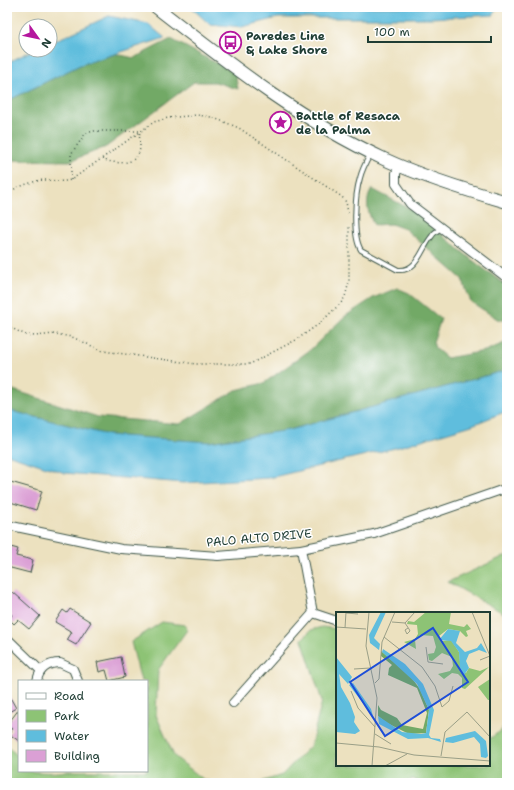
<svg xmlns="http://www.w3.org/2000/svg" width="514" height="790" viewBox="0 0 514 790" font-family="'Shantell Sans',sans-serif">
	<rect width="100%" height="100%" fill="#fff"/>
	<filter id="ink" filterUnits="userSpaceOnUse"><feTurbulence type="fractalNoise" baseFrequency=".025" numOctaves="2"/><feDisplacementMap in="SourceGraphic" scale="8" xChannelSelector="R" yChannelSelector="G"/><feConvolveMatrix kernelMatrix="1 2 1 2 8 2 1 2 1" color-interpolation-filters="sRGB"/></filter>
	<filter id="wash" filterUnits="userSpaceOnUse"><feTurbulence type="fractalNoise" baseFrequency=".012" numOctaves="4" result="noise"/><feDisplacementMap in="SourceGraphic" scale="16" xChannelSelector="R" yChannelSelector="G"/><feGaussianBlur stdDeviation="0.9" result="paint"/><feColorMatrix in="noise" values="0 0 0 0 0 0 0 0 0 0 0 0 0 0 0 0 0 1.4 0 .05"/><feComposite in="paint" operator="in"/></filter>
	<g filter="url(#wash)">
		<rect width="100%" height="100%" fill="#ece1bf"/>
		<g fill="#8dc375" stroke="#568054">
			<polygon points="507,555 507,615 448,582"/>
			<path d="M162,622L185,625L187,630L158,670L156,715L174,756L204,780L215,783H7V746L19,757V771C31,771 55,774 65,771H147V681H141L131,642Z"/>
			<polygon points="322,627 337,629 337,765 489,765 489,739 502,730 507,717 507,783 420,783 413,779 405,783 258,783 282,775 311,745 322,701 302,639 311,630"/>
		</g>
		<g fill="#72a966" stroke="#48734d">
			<polygon points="171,39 235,73 238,89 215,82 194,82 106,147 70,161 7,160 7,101 80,65 116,54 134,58"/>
			<path d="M372,189L414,211L471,259L507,286V320H499L471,302L462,279L405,229L391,224L374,225C368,213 364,202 372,189Z"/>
			<polygon points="397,288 409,293 441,319 433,342 435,348 447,358 485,351 507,342 507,370 289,430 209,442 108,435 7,410 7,388 98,417 180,424 236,390 264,383 310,350 344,317 373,298"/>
		</g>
		<g fill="#5fbddd" stroke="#3f7d88">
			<polygon points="191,7 496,7 494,15 430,18 278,18 242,27 209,24"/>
			<polygon points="109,16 148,24 165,38 80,65 7,101 7,63 33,50 50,50 50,43"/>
			<polygon points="507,370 507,411 472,425 395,448 269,478 183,483 65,473 7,454 7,410 108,435 209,442 289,430"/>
		</g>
		<g id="blocks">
			<g fill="#dba0d5">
				<polygon points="7,481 42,491 36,510 7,501"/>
				<polygon points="7,546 18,549 16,556 33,560 30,573 7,567"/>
				<polygon points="13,592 40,616 29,629 18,620 14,624 9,619 12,615 7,610 7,598"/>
				<polygon points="70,609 91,622 76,645 67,640 72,632 55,622 63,610 67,613"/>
				<polygon points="121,657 125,677 109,681 106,670 99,672 97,662"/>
				<polygon points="7,692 16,708 7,713"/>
				<polygon points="19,709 19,741 9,734 12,729 7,725"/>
			</g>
		</g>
	</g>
	<g filter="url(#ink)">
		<use href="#blocks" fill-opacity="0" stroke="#3e5649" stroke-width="1"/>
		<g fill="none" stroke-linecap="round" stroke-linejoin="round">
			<defs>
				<path id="service" d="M370,155C366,162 362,170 360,178C355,194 352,236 361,250L398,270C418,272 422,247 432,236C434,232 438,230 442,228"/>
				<g id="minor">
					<polyline points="400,166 396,173 396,184 410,204 507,278"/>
					<polyline points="7,525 121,549 218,556 301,549 374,534 507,488"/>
					<polyline points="301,549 313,613"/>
					<polyline points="313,613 337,621"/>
					<polyline points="7,638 41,671"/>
					<path d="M37,681C39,669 48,663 60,663L73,669L78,681"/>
					<polyline points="233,703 313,613"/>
				</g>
				<path id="primary" d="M156,7C228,63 300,120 384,159C423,177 465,190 507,202"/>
			</defs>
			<use href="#service" stroke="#3e5649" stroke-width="6"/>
			<use href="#minor" stroke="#3e5649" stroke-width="10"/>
			<use href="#primary" stroke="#3e5649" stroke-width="14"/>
			<g stroke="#3e5649" stroke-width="1.5" stroke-dasharray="1 3" stroke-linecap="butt">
				<path d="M71,180V154L86,133L94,131H140C139,137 140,142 140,147C139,167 114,164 102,159"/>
				<path d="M7,192C20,187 35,179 49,180C57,181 63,182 71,180L154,122L168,118L197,115L211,117L227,123L239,128L342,197L346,202L348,213"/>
				<polyline points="7,326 26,335 35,336 55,334 72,337 103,351 196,364 250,364 296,340 319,324 341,303 345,297 349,282 349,225"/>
			</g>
			<use href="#service" stroke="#fff" stroke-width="4"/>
			<use href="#minor" stroke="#fff" stroke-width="8"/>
			<use href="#primary" stroke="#fff" stroke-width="12"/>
		</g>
	</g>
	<defs>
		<symbol id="bus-ring" viewBox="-11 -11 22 22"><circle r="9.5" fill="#fff" stroke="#b5179e" stroke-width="1.5"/><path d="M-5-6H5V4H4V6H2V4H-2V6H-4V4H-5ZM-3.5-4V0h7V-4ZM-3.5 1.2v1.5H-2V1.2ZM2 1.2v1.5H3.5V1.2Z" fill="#b5179e"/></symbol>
		<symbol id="sight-ring" viewBox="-11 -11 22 22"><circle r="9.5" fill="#fff" stroke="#b5179e" stroke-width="1.5"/><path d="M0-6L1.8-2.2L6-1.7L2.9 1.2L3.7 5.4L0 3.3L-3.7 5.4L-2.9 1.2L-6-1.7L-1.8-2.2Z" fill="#b5179e"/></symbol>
	</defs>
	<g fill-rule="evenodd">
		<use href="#bus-ring" x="218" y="30" width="25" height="25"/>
		<use href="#sight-ring" x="268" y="110" width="25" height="25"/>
	</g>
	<g text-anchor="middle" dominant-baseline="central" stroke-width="3" stroke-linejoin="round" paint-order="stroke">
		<g font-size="12" font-weight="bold" fill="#1f3d34" stroke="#fff" text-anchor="start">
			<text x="246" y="36">Paredes Line<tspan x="246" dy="14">&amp; Lake Shore</tspan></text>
			<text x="296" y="116">Battle of Resaca<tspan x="296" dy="14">de la Palma</tspan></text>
		</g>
		<g font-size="12" fill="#1f3d34" stroke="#fff">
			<text transform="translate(259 538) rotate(-5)">PALO ALTO DRIVE</text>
		</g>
	</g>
	<g transform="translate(336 612)">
		<rect width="154" height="154" fill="#ece1bf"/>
		<path d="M90,0H115L113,12L128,15L131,12L135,17L130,19L132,24L130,25L124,19L112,17L103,24L106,29L115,28L123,40L125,60L130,61L133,56L144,59L153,55L129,77L126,76V66L122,62L116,61L108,67L102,62L114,59L117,54L116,45L106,41L96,49L93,48L92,42L98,41L100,35L97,24L84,23L79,28L80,37L68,30L79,27L82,22L81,13L71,12L72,9L78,10ZM154,67V88H152L142,75Z" fill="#8dc375"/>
		<path d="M45,39L75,65L84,77L93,98L90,121L73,122L51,111L42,104V93L45,98L61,106L66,113L87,117L91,101L81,76L52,63L53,56L56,53L45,44Z" fill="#72a966"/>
		<path d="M45,0H50L38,26L44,32L43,38L34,31L33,23ZM112,17L124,19L120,31L129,40L141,36L145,31L151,41L143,38L133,42L130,49L133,56L128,63L124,57L123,40L115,29L103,28ZM47,37L69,52L87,72L98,98L93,123L95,126L104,127L105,130L92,126L72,127L43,112L42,104L66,120L85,122L90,121L93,98L81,72L46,40ZM0,45L16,65L12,72L3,62L5,75L14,91L19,105L18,110L24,119L19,122L0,120ZM17,71L35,97L37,104L13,73ZM139,119L150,129L152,144L150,146L145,145L144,132L138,125L117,131L109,130L110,126Z" fill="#5fbddd"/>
		<path fill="none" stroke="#9a9f87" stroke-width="1" d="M33,0L30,34L41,86L36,154M136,0L154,44L144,48M10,1L22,2M56,10L69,11M69,11L73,17L74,19L71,22L69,18L72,16M69,11L79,0M0,15L30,17M9,16L10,0M48,25L86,55L99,74L106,95L113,89L117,74M90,35L92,50M92,50L107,52M18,57L34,56M39,71L43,67L46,30L59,0M15,79L22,96L39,115M39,122L55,132M0,131L43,135L78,143L154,149M105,144L109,120L131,100L154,125M49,154L71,142"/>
		<path fill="#1d4ed8" fill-opacity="0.15" stroke="#1d4ed8" stroke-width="2" d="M97,16L132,70L49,124L14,70Z"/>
		<rect width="154" height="154" fill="none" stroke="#1f3d34" stroke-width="2"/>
	</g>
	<rect width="514" height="790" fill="none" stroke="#fff" stroke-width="24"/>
	<rect x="18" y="680" width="130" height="92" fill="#ffffff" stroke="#a5b1ae"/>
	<rect x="26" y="693" width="20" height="6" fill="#ffffff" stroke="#a5b1ae"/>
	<text x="54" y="700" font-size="12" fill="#1f3d34">Road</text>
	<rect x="26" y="710" width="20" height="12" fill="#8dc375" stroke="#a5b1ae"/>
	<text x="54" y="720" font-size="12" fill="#1f3d34">Park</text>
	<rect x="26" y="730" width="20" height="12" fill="#5fbddd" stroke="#a5b1ae"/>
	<text x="54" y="740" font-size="12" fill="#1f3d34">Water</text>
	<rect x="26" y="750" width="20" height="12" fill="#dba0d5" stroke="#a5b1ae"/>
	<text x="54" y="760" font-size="12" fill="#1f3d34">Building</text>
	<g transform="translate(38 38) rotate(123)"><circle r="19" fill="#ffffff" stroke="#a5b1ae"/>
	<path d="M0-3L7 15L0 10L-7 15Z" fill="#b5179e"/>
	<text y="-6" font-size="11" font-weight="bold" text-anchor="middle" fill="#1f3d34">N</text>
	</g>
	<path d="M368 36v6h123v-6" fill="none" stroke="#1f3d34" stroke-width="2"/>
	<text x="374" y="36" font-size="12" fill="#1f3d34" stroke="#ffffff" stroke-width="3" paint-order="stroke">100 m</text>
</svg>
